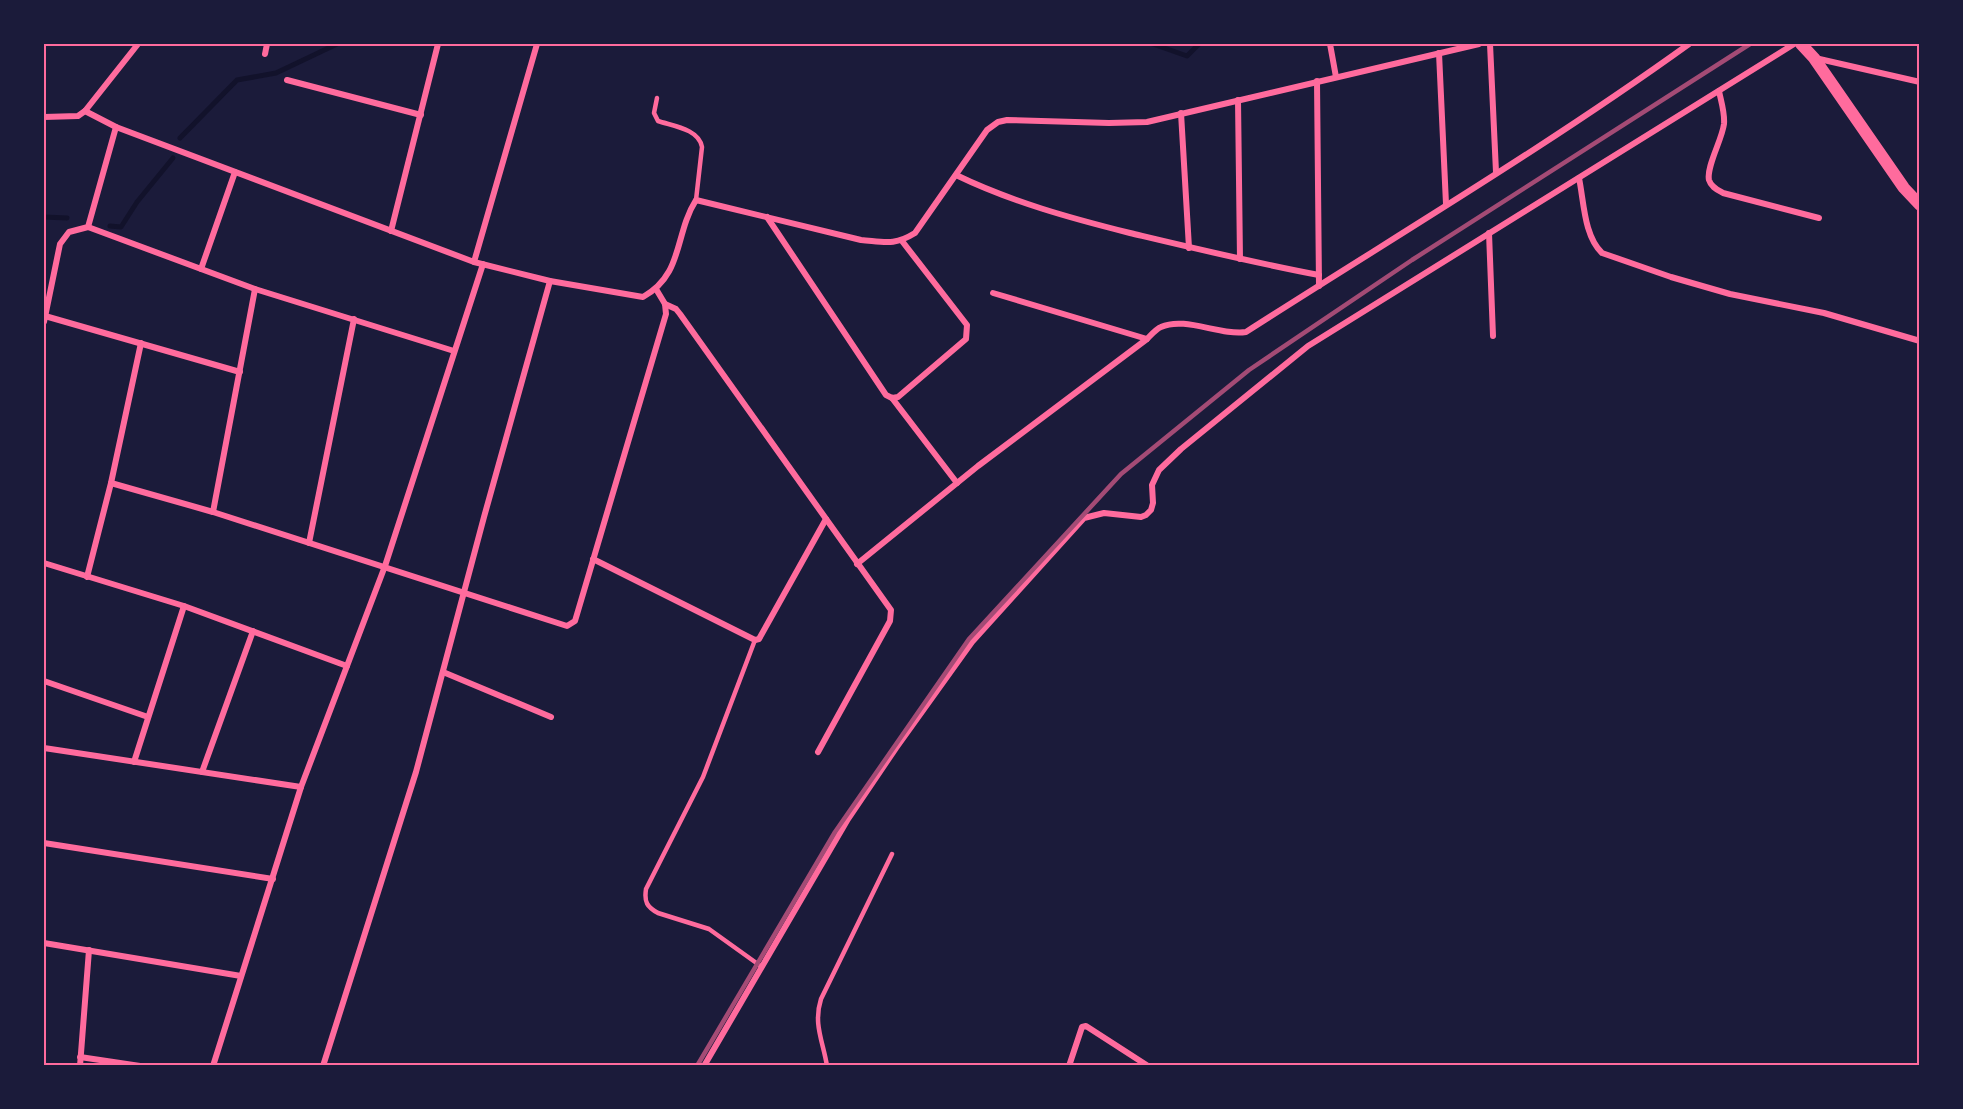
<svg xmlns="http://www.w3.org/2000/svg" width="1963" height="1109" viewBox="0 0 1963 1109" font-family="'Fira Sans Condensed',sans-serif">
	<rect width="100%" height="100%" fill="#1b1b3a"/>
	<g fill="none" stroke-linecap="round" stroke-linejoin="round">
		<g stroke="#12122b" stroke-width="5">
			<polyline points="1153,44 1187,56 1199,44"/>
			<polyline points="180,138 237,80 276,73 337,44"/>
			<polyline points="44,217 67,218"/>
			<polyline points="110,226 121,227 137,202 173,158"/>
		</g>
		<g stroke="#ff6b9d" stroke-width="4.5">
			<path d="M657,98L654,113L658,121C673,126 699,129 702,147L696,200"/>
			<path d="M755,640L703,777L646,889C644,902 647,907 658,913L709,929L762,967"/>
			<path d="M827,1066C823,1041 813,1024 821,999L892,854"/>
		</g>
		<g stroke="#ff6b9d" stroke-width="6">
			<polyline points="1330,44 1336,77"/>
			<polyline points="1490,44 1496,172"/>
			<polyline points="1439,53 1446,204"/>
			<polyline points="265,54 267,44"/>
			<polyline points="1815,58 1920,82"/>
			<polyline points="287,80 421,115"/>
			<polyline points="1317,81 1319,286"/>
			<path d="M1719,91C1721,101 1725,113 1724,124C1722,140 1706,167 1709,180C1711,187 1718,190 1723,193L1819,218"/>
			<polyline points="1238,100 1240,259"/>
			<path d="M85,111L116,127L474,262L550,281L643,297C684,274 674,235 696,200L861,240C885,242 894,246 915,233L987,130L998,122L1007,120L1109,123L1147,122L1479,44"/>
			<polyline points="1181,113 1189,248"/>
			<polyline points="44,117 78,116 85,111 138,44"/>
			<path d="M956,175C1012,202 1070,218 1130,233C1193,248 1255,263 1319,275"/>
			<path d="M1579,178C1584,202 1584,236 1602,253L1671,277L1730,294L1824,313L1920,341"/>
			<polyline points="767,217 886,395 892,398 898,397 966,339 967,325 902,241"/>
			<polyline points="88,227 255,289 454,351"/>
			<polyline points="391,231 438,44"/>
			<polyline points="1489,233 1493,336"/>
			<polyline points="474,262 537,44"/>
			<polyline points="201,269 235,172"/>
			<polyline points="993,293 1147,339"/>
			<polyline points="665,304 676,309 680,314 891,610 890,621 818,752"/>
			<polyline points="45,316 240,372"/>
			<polyline points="44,322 60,244 69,232 88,227 116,127"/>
			<polyline points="892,398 957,483"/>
			<polyline points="111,483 213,512 567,626 575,621 666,314 665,304 656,289"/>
			<polyline points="213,512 255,289"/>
			<polyline points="309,543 354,319"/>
			<polyline points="593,559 755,640 759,639 826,519"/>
			<polyline points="44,563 184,606 347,666"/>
			<path d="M857,564L978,466L1147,339C1151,335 1156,329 1161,327C1185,316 1220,336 1246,332C1394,237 1546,147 1689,44"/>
			<polyline points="87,577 111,483 141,343"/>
			<polyline points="443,672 551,717"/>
			<polyline points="44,681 148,717"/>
			<polyline points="44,748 301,787"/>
			<polyline points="134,762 184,606"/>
			<polyline points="202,772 253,631"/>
			<polyline points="44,843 273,879"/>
			<polyline points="44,943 241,976"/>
			<polyline points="80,1057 140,1066"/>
			<polyline points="80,1066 89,950"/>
			<polyline points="213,1066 301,787 385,566 483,264"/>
			<polyline points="323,1066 416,772 484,517 550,281"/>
			<polyline points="704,1066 848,819 896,748 972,642 1084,518 1104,513 1141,517 1146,515 1151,510 1153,503 1152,485 1159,470 1181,449 1308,346 1794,44"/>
			<polyline points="1069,1066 1082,1027 1086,1026 1148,1066"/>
		</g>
		<polyline stroke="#ff6b9d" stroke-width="12" points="1801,44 1814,58 1904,188 1920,205"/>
		<polyline stroke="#a44b75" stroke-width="4.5" points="697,1066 835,832 969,639 1121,474 1249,370 1412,260 1750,44"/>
	</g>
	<rect width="1963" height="1109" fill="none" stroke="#1b1b3a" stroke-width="90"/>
	<rect x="45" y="45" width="1873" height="1019" fill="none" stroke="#ff6b9d" stroke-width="2"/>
</svg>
